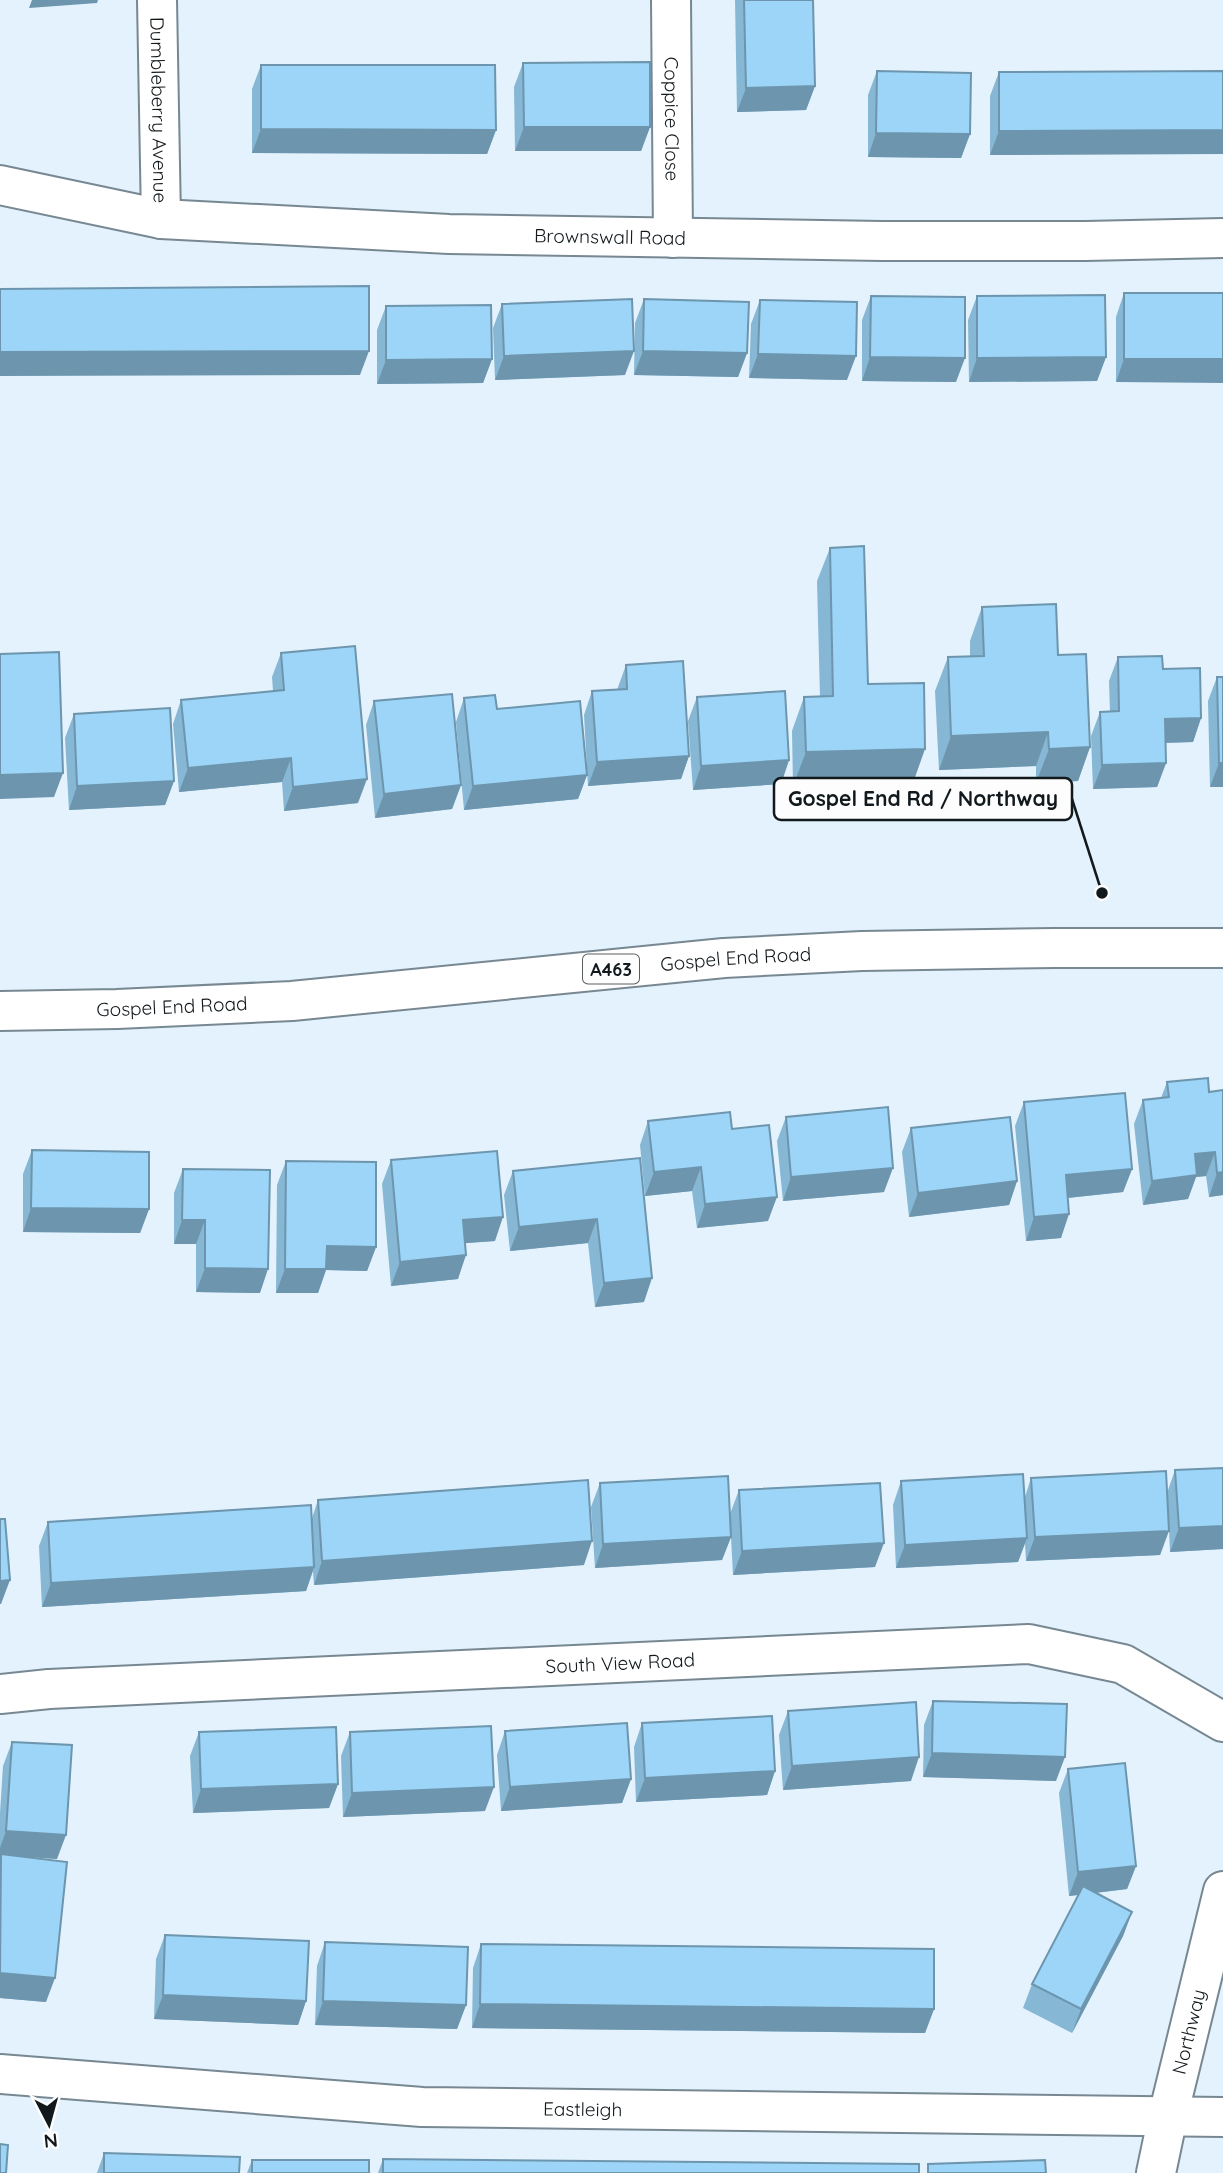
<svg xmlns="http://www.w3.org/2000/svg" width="1223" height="2173" viewBox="0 0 1223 2173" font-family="Quicksand,sans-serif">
	<rect width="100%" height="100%" fill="#e3f2fc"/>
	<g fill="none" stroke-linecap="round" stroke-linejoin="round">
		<defs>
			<g id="minor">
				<path id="s1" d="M157,0L161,219"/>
				<path id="s2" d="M671,0L673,238"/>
				<path id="s3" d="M0,185L161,219L449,234L882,241H1085L1223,238"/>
				<path id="s4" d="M0,1694L49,1689L1029,1644L1123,1664L1223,1722"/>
				<path id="s5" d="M0,2074L422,2107L1223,2117"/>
			</g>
			<g id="tertiary">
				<path id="s6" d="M1156,2173L1168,2116L1223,1891"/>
			</g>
			<g id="primary">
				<path id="s7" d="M0,1011L117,1009L292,1001L724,958L862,951L1054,948H1223"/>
			</g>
		</defs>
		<use href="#minor" stroke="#778893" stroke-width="42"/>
		<use href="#tertiary" stroke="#778893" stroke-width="42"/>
		<use href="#primary" stroke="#778893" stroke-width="42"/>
		<use href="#minor" stroke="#fff" stroke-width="38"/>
		<use href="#tertiary" stroke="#fff" stroke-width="38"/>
		<use href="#primary" stroke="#fff" stroke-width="38"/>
	</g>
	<g fill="#86b7d4">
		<polygon points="735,0 813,0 815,86 806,110 737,112"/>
		<polygon points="523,63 650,127 641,151 515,151 514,87"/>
		<polygon points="261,65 496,130 487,154 252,153 252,89"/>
		<polygon points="877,71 970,134 961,158 868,157 868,95"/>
		<polygon points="1223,71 990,155 990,96 999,72"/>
		<polygon points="1124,293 1223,293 1116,382 1116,317"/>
		<polygon points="871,296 956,382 862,381 862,320"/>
		<polygon points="977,296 1106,357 1097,381 969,382 968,320"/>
		<polygon points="644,299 747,353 738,377 634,375 635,323"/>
		<polygon points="760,300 847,380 749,378 751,324"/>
		<polygon points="502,304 625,375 495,380 493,328"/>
		<polygon points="386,306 492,359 483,383 377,384 377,330"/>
		<polygon points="830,548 868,684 913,783 793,786 792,731 804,697 820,697 817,581"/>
		<polygon points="982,607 1058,655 1090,747 1078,781 1036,783 1036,766 939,770 935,691 948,657 970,656 970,641"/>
		<polygon points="281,653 358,803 284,811 282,782 179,792 173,724 181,700 273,691 272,677"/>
		<polygon points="1118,657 1163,669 1201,718 1193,742 1165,743 1166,763 1157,787 1093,789 1091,736 1100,712 1110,712 1109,681"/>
		<polygon points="626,665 689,756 681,779 588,786 584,715 592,691 617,690"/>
		<polygon points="1217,677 1223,787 1210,787 1208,701"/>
		<polygon points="697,697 789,760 781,784 693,790 688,721"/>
		<polygon points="464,698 497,709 587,775 578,799 464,810 456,722"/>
		<polygon points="374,701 461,785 452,809 375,818 366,725"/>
		<polygon points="74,714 174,781 165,805 69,810 65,738"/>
		<polygon points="1208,1078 1223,1195 1209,1197 1206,1176 1196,1177 1188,1199 1143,1205 1134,1124 1143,1100 1161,1098 1167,1082"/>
		<polygon points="1024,1102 1132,1169 1123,1192 1068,1198 1061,1238 1026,1241 1015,1126"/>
		<polygon points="786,1117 884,1192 783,1201 777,1141"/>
		<polygon points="648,1121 732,1129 768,1221 697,1228 692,1191 645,1196 640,1145"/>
		<polygon points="911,1128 1017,1181 1009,1205 909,1217 902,1152"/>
		<polygon points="32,1150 149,1209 140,1233 23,1232 23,1174"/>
		<polygon points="640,1158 644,1302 595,1307 588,1243 510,1251 504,1195 513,1171"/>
		<polygon points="391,1160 495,1241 465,1243 458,1279 391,1286 382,1184"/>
		<polygon points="286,1161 376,1247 367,1271 326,1270 318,1293 276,1293 277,1185"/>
		<polygon points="183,1169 260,1293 196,1292 196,1244 174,1244 174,1193"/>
		<polygon points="1223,1468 1223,1549 1170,1552 1169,1529 1160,1555 1026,1561 1025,1543 1018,1562 896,1568 893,1505 901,1481 1025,1497 1031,1478 1167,1493 1175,1470"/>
		<polygon points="600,1483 730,1514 739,1490 875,1567 733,1575 731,1537 722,1560 595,1568 591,1507"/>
		<polygon points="318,1500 584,1565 314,1585 313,1571 306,1591 42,1607 39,1546 48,1522 312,1518"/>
		<polygon points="933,1701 1056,1781 923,1777 924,1725"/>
		<polygon points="788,1711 911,1781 783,1790 779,1735"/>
		<polygon points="642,1723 775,1771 767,1795 636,1802 634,1747"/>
		<polygon points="505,1731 631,1779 622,1803 501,1811 497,1755"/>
		<polygon points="199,1732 338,1784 329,1808 193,1813 190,1756"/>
		<polygon points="350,1732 485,1811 343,1817 341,1756"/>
		<polygon points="12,1742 57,1859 18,1856 46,2002 0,1998 0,1813 3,1766"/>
		<polygon points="1068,1769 1136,1866 1127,1889 1095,1893 1132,1912 1123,1936 1072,2033 1023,2008 1032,1984 1078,1895 1069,1896 1059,1793"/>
		<polygon points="165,1935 306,2001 298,2025 154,2019 156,1959"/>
		<polygon points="325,1942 466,2005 457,2029 315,2025 317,1966"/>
		<polygon points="481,1944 934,2009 925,2033 472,2028 473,1968"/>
		<polygon points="104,2153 239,2173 97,2173"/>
		<polygon points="383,2159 919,2173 378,2173"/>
		<polygon points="252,2160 369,2173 247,2173"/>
	</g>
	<g fill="#6d95ad">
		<polygon points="32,0 98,0 97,3 29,8"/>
		<polygon points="815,86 806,110 737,112 746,88"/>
		<polygon points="524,127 650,127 641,151 515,151"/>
		<polygon points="261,129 496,130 487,154 252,153"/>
		<polygon points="1223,130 1223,154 990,155 999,131"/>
		<polygon points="876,133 970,134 961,158 868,157"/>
		<polygon points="369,351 360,375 0,376 0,352"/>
		<polygon points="634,351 625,375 495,380 504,356"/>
		<polygon points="643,351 747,353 738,377 634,375"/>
		<polygon points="758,354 856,356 847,380 749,378"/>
		<polygon points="870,357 965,358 956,382 862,381"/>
		<polygon points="1106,357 1097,381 969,382 977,358"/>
		<polygon points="492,359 483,383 377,384 386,360"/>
		<polygon points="1124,359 1223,359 1223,383 1116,382"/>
		<polygon points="1201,718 1193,742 1156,743 1165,719"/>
		<polygon points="1048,732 1036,766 939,770 951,736"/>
		<polygon points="1090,747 1078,781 1036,783 1049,749"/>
		<polygon points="925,749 913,783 793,786 806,752"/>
		<polygon points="689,756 681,779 588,786 597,762"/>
		<polygon points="291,758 282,782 179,792 188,768"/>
		<polygon points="789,760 781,784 693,790 701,766"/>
		<polygon points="1166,763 1157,787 1093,789 1102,765"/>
		<polygon points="1219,763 1223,763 1223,787 1210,787"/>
		<polygon points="63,773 54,797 0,799 0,775"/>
		<polygon points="587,775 578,799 464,810 473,786"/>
		<polygon points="367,779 358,803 284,811 293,787"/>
		<polygon points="174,781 165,805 69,810 77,786"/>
		<polygon points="461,785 452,809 375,818 384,794"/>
		<polygon points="1215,1152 1206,1176 1196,1177 1188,1199 1143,1205 1152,1181 1195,1154"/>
		<polygon points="701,1167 692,1191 645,1196 654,1172"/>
		<polygon points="893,1168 884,1192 783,1201 791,1177"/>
		<polygon points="1132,1169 1123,1192 1057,1199 1066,1175"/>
		<polygon points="1223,1172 1223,1195 1209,1197 1217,1173"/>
		<polygon points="1017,1181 1009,1205 909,1217 918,1193"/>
		<polygon points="777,1197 768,1221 697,1228 705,1204"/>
		<polygon points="31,1208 149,1209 140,1233 23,1232"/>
		<polygon points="1069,1214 1061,1238 1026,1241 1034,1217"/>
		<polygon points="503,1217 495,1241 454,1244 463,1220"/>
		<polygon points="597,1219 588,1243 510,1251 519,1227"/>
		<polygon points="182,1220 205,1220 196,1244 174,1244"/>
		<polygon points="327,1246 376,1247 367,1271 326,1270 318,1293 276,1293 285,1269"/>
		<polygon points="466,1255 458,1279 391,1286 400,1262"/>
		<polygon points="205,1268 268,1269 260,1293 196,1292"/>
		<polygon points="652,1278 644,1302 595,1307 604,1283"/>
		<polygon points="1223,1526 1223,1549 1170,1552 1179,1528"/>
		<polygon points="1169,1531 1160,1555 1026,1561 1035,1537"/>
		<polygon points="731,1537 722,1560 595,1568 603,1544"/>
		<polygon points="1027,1538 1018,1562 896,1568 905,1545"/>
		<polygon points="592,1541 584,1565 314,1585 322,1561"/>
		<polygon points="884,1543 875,1567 733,1575 742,1551"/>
		<polygon points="314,1567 306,1591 42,1607 51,1583"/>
		<polygon points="10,1580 1,1604 0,1604 0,1581"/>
		<polygon points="932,1753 1065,1757 1056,1781 923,1777"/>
		<polygon points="919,1757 911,1781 783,1790 792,1766"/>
		<polygon points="775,1771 767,1795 636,1802 645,1778"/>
		<polygon points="631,1779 622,1803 501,1811 510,1787"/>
		<polygon points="338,1784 329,1808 193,1813 201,1789"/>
		<polygon points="494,1787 485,1811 343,1817 352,1793"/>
		<polygon points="6,1831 66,1835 57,1859 0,1855 0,1848"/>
		<polygon points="1136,1866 1127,1889 1069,1896 1078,1872"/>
		<polygon points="1132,1912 1123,1936 1072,2033 1081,2009"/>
		<polygon points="0,1973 55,1978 46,2002 0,1998"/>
		<polygon points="163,1995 306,2001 298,2025 154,2019"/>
		<polygon points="323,2001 466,2005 457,2029 315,2025"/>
		<polygon points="480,2004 934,2009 925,2033 472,2028"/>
	</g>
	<g fill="#9cd5f7" stroke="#6d95ad" stroke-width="2">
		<polygon points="744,0 813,0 815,86 746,88"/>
		<polygon points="650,62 650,127 524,127 523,63"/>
		<polygon points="261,65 495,65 496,130 261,129"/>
		<polygon points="877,71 971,73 970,134 876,133"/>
		<polygon points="1223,71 1223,130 999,131 999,72"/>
		<polygon points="369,286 369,351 0,352 0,289"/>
		<rect x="1124" y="293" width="99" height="66"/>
		<polygon points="1105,295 1106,357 977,358 977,296"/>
		<polygon points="871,296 965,297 965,358 870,357"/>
		<polygon points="632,299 634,351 504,356 502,304"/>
		<polygon points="644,299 749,302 747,353 643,351"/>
		<polygon points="760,300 857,302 856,356 758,354"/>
		<polygon points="491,305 492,359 386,360 386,306"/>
		<polygon points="864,546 868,684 924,683 925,749 806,752 804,697 833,696 830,548"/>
		<polygon points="1056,604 1058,655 1086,654 1090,747 1049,749 1048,732 951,736 948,657 984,656 982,607"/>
		<polygon points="355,646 367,779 293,787 291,758 188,768 181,700 284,690 281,653"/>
		<polygon points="59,652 63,773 0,775 0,654"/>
		<polygon points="1162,656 1163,669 1200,668 1201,718 1165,719 1166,763 1102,765 1100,712 1119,711 1118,657"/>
		<polygon points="683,661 689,756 597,762 592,691 627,689 626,665"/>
		<polygon points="1217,677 1223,677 1223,763 1219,763"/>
		<polygon points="785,691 789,760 701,766 697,697"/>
		<polygon points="452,694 461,785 384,794 374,701"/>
		<polygon points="495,695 497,709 580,701 587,775 473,786 464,698"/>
		<polygon points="170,708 174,781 77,786 74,714"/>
		<polygon points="1208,1078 1209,1092 1223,1090 1223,1172 1217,1173 1215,1152 1195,1154 1197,1175 1152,1181 1143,1100 1169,1097 1167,1082"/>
		<polygon points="1125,1093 1132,1169 1066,1175 1069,1214 1034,1217 1024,1102"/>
		<polygon points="888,1107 893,1168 791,1177 786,1117"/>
		<polygon points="730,1112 732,1129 769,1125 777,1197 705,1204 701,1167 654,1172 648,1121"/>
		<polygon points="1010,1117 1017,1181 918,1193 911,1128"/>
		<polygon points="32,1150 149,1152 149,1209 31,1208"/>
		<polygon points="497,1151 503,1217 463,1220 466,1255 400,1262 391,1160"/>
		<polygon points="640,1158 652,1278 604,1283 597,1219 519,1227 513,1171"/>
		<polygon points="286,1161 376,1162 376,1247 327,1246 326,1269 285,1269"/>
		<polygon points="183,1169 270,1170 268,1269 205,1268 205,1220 182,1220"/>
		<polygon points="1223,1468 1223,1526 1179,1528 1175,1470"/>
		<polygon points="1166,1471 1169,1531 1035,1537 1031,1478"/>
		<polygon points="1023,1474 1027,1538 905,1545 901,1481"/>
		<polygon points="728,1476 731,1537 603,1544 600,1483"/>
		<polygon points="588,1480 592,1541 322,1561 318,1500"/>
		<polygon points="880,1483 884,1543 742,1551 739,1490"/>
		<polygon points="311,1505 314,1567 51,1583 48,1522"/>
		<polygon points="0,1519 5,1519 10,1580 0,1581"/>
		<polygon points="933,1701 1067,1704 1065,1757 932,1753"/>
		<polygon points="916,1702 919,1757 792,1766 788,1711"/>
		<polygon points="772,1716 775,1771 645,1778 642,1723"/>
		<polygon points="627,1723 631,1779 510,1787 505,1731"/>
		<polygon points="491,1726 494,1787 352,1793 350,1732"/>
		<polygon points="336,1727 338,1784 201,1789 199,1732"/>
		<polygon points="12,1742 72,1745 66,1835 6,1831"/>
		<polygon points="1125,1763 1136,1866 1078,1872 1068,1769"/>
		<polygon points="1,1854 67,1862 55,1978 0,1973"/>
		<polygon points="1083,1886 1132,1912 1081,2009 1032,1984"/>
		<polygon points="165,1935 309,1941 306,2001 163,1995"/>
		<polygon points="325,1942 468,1947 466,2005 323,2001"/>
		<polygon points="481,1944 934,1949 934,2009 480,2004"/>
		<polygon points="0,2144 8,2145 6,2173 0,2173"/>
		<polygon points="104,2153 240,2157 239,2173 104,2173"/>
		<polygon points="383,2159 919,2164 919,2173 383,2173"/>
		<rect x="252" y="2160" width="117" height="13"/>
		<polygon points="1045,2160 1046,2173 928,2173 928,2164"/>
	</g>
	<g text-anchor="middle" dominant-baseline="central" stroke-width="5" stroke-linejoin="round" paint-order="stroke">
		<rect fill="#fdfdfd" stroke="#585d60" stroke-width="2" x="583" y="954.5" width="56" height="29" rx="5"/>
		<g font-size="18" font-weight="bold" fill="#12191d">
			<text x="611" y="969">A463</text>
		</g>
		<g font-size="19" fill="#12191d" stroke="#fdfdfd">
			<text stroke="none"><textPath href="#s1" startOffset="110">Dumbleberry Avenue</textPath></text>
			<text stroke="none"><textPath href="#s2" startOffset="119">Coppice Close</textPath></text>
			<text stroke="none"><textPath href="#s3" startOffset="614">Brownswall Road</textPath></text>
			<text stroke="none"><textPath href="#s7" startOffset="738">Gospel End Road</textPath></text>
			<text stroke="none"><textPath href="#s7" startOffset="172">Gospel End Road</textPath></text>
			<text stroke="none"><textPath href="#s4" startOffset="621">South View Road</textPath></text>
			<text stroke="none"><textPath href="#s6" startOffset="145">Northway</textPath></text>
			<text stroke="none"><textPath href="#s5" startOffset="584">Eastleigh</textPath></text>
		</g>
	</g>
	<path fill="none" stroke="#12191d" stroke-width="2.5" d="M1102 893L1072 799"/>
	<circle fill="#12191d" stroke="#fdfdfd" stroke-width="2.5" cx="1102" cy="893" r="7"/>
	<rect fill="#fdfdfd" stroke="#12191d" stroke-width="2.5" x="774" y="778" width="298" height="42" rx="7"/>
	<g font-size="21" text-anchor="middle" font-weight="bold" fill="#12191d">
		<text x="923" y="806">Gospel End Rd / Northway</text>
	</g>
	<g transform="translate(49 2124) rotate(174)" stroke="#fdfdfd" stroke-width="5" paint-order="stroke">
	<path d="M0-5L12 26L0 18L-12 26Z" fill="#12191d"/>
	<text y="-10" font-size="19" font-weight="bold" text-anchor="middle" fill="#12191d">N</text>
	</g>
</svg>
